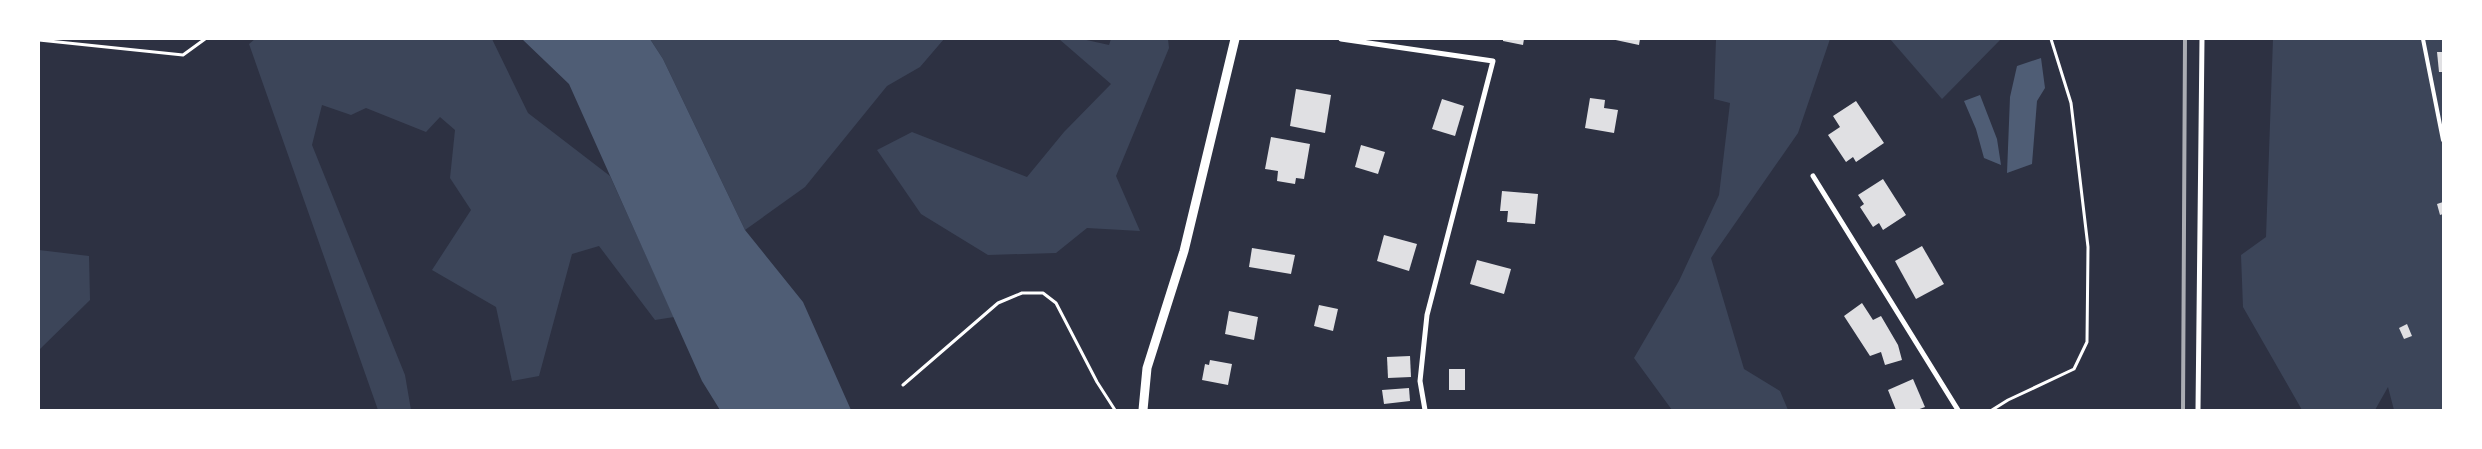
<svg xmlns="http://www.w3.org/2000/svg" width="2482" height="449" viewBox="0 0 2482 449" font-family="'Exo 2',sans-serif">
	<rect width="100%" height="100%" fill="#2d3142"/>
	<g fill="#3c4559">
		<polygon points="255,39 492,39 528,113 610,176 674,317 655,320 599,246 572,254 539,376 512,381 496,307 432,270 471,210 450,178 455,130 440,117 426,132 366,108 351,115 322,105 312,145 405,375 411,410 378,410 249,44"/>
		<polygon points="650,39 944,39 920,67 887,86 805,187 745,230 663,59"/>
		<polygon points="1059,39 1082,39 1109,45 1111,39 1168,39 1169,48 1116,176 1140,231 1087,228 1056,253 988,255 921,214 877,150 912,132 1027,177 1064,132 1111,84"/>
		<polygon points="1716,39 1830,39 1798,133 1711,258 1744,369 1780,391 1788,410 1672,410 1634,358 1679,281 1719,195 1730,103 1714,99"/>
		<polygon points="1890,39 2001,39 1942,99"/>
		<polygon points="2273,39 2443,39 2443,410 2394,410 2388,387 2375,410 2302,410 2243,307 2241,255 2266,237"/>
		<polygon points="39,250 89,256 90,300 39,350"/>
	</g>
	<g fill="#4f5d75">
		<polygon points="522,39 650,39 663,59 745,230 803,302 851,410 720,410 702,381 569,84"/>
		<polygon points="2041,58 2045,88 2037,101 2032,164 2007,173 2010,97 2017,66"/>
		<polygon points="1980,95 1997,139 2001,165 1984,158 1976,129 1964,101"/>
	</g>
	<g fill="#e0e0e3">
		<polygon points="1503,39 1524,39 1523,45 1503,41"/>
		<polygon points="1611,39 1640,39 1639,45"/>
		<polygon points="2437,52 2443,52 2443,72 2439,72"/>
		<polygon points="1296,89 1331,95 1325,133 1290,126"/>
		<polygon points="1590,98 1605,100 1604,108 1618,110 1614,133 1585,128"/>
		<polygon points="1442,99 1464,106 1455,136 1432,129"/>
		<polygon points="1856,101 1884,143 1856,162 1853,157 1846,162 1828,135 1840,127 1833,116"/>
		<polygon points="1271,137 1310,144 1304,179 1296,178 1295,184 1277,181 1278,171 1265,169"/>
		<polygon points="1361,145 1385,152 1378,174 1355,167"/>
		<polygon points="1883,179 1906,215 1883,230 1879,223 1873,227 1860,207 1864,204 1858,195"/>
		<polygon points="1502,191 1538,194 1535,224 1507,222 1508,211 1500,211"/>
		<polygon points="2443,202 2443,214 2440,215 2437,204"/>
		<polygon points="1384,235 1417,244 1409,271 1377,261"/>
		<polygon points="1922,246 1944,284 1916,299 1895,261"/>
		<polygon points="1252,248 1295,255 1291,274 1249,267"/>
		<polygon points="1477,260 1511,269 1504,294 1470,284"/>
		<polygon points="1862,303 1873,320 1881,316 1898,345 1902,360 1885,365 1881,352 1870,356 1844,316"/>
		<polygon points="1319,305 1338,309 1333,331 1314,326"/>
		<polygon points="1229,311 1258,317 1254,340 1225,334"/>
		<polygon points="2407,324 2412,336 2404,339 2399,328"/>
		<polygon points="1410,356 1411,377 1388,378 1387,357"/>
		<polygon points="1210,360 1232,364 1228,385 1202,380 1205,364 1209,365"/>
		<rect x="1449" y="369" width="16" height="21"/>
		<polygon points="1913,379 1925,407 1917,410 1896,410 1888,390"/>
		<polygon points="1409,388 1410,401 1384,404 1382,390"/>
	</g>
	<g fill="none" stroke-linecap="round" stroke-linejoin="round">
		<g stroke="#fff" stroke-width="3">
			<polyline points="39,40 183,55 205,39"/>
			<polyline points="903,385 998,303 1022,293 1043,293 1056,303 1097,382 1115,410"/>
			<polyline points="1992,410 2008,400 2074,369 2087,342 2088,247 2071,103 2051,39"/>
		</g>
		<polyline stroke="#fff" stroke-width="4" points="2423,39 2443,140"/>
		<g stroke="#fff" stroke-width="5">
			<polyline points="1341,39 1493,61 1427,315 1420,381 1425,410"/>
			<polyline points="1813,176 1958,410"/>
			<polyline points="2198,410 2202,39"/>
		</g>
		<polyline stroke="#fff" stroke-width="9" points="1143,410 1147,368 1184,251 1235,39"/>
		<polyline stroke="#abadb3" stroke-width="4" points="2183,410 2185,39"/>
	</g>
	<rect width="2482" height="449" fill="none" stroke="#ffffff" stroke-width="80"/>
</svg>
